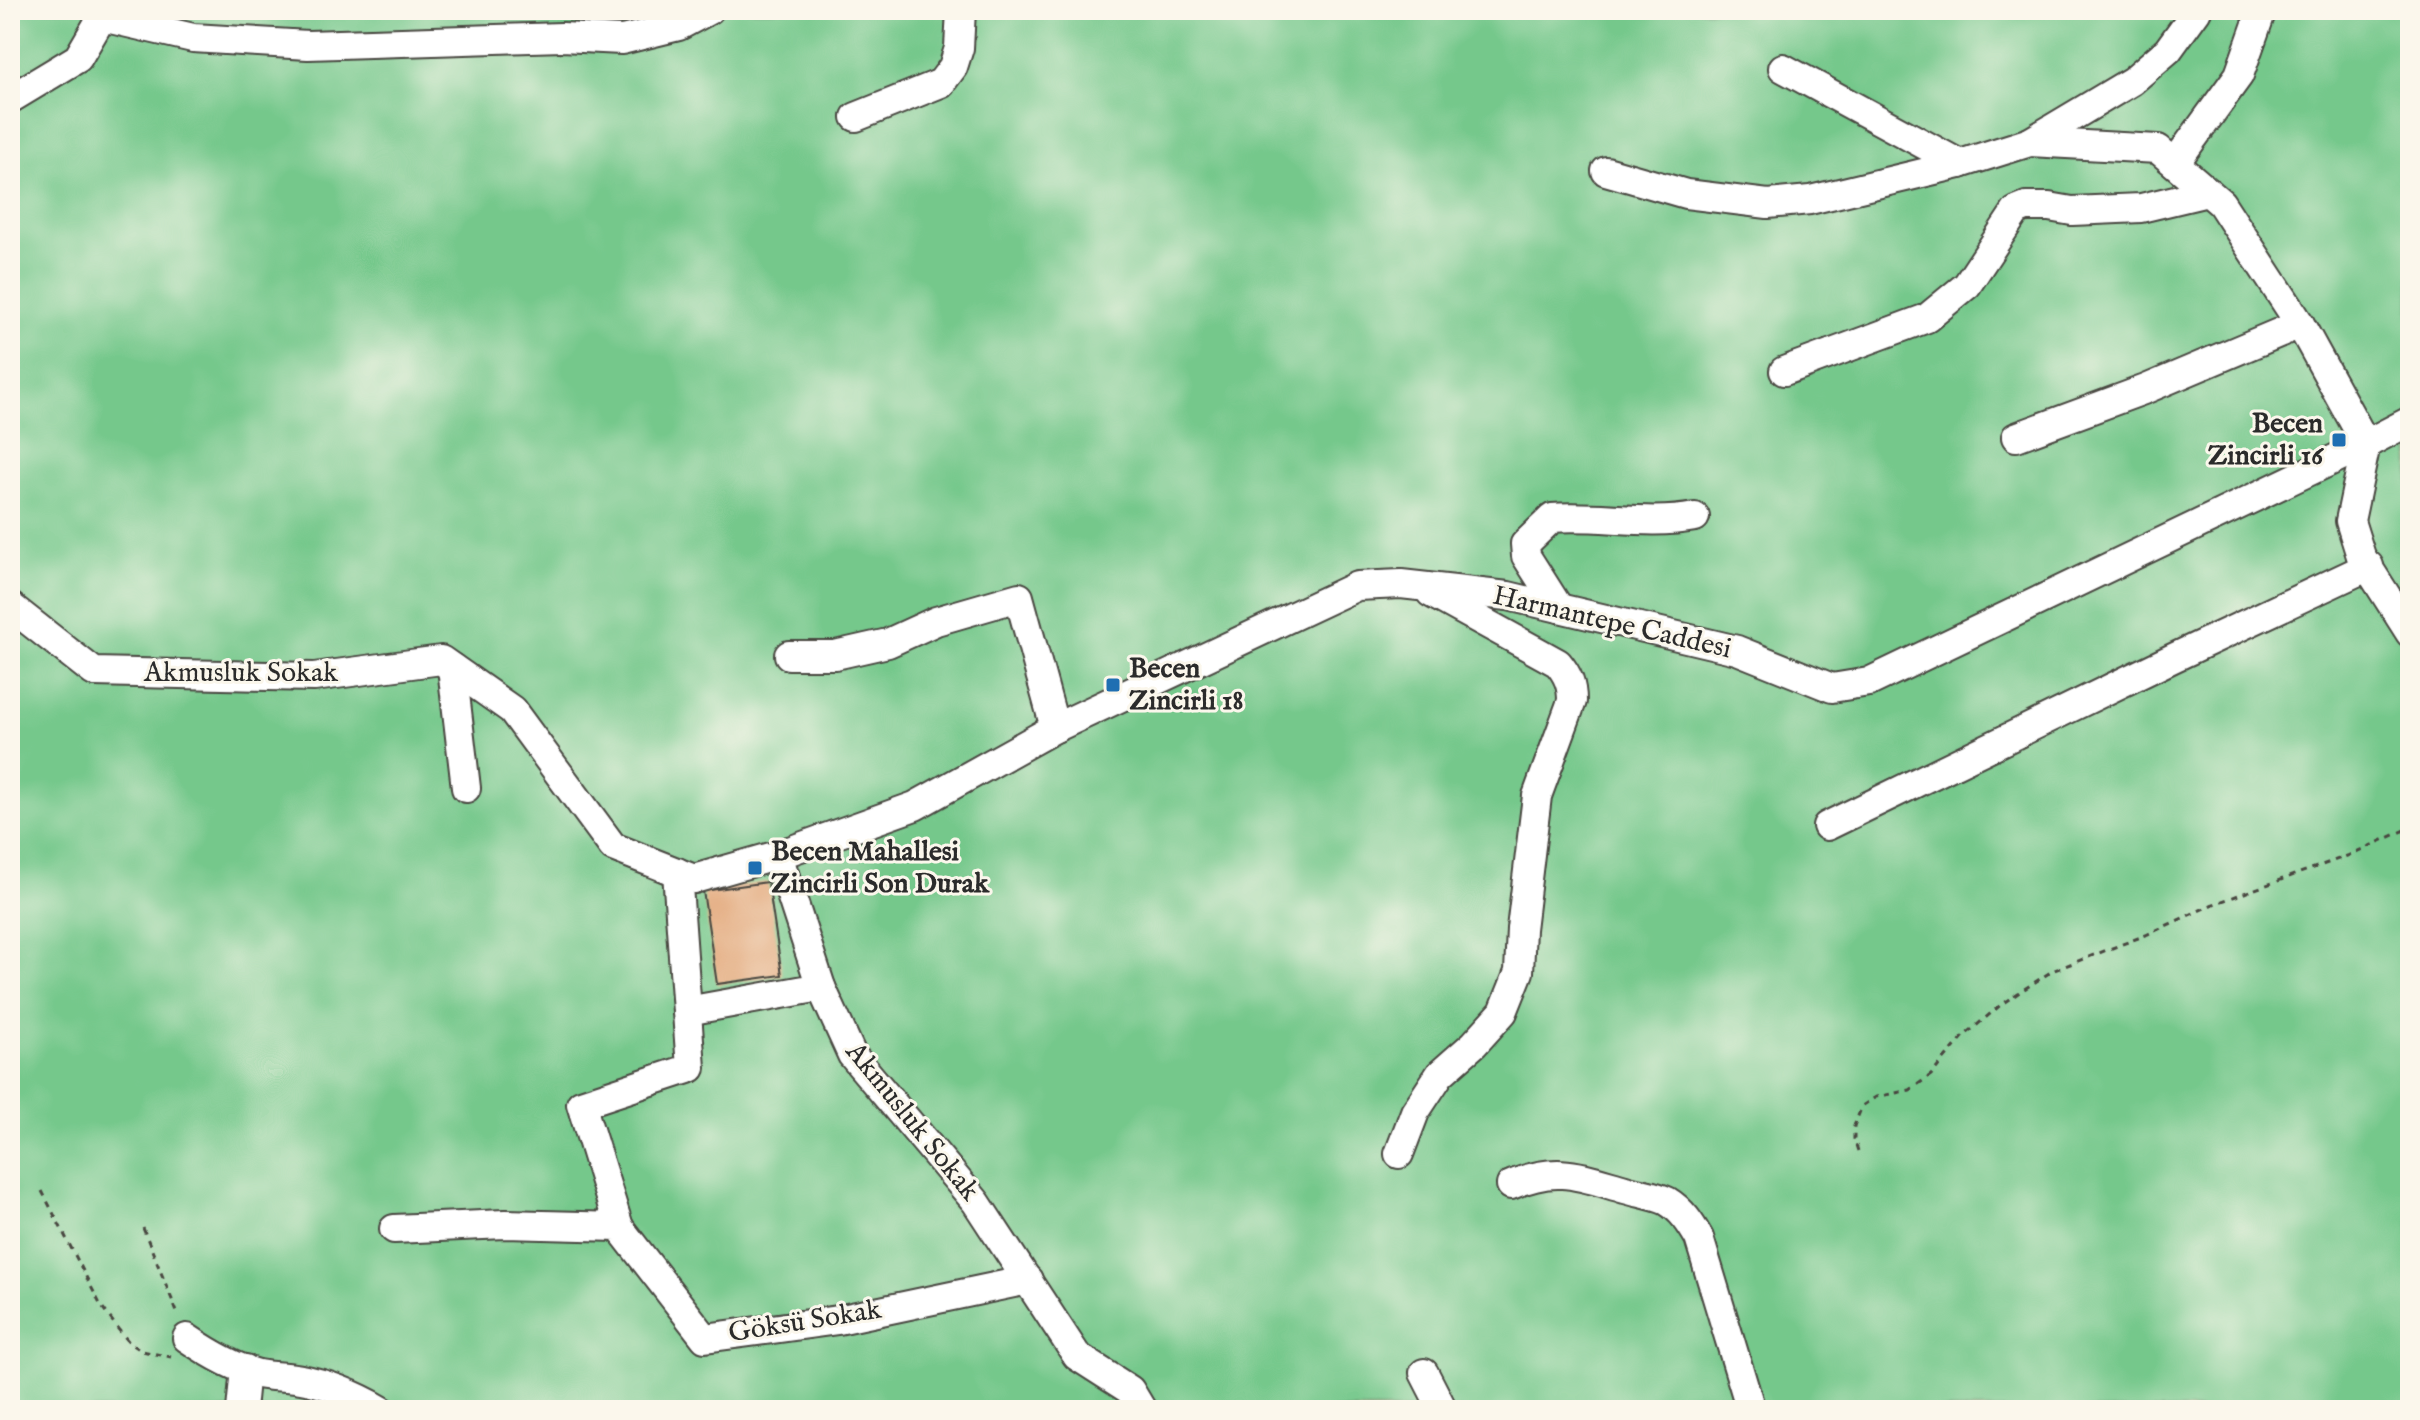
<svg xmlns="http://www.w3.org/2000/svg" width="2420" height="1420" viewBox="0 0 2420 1420" font-family="'IM FELL English',serif">
	<rect width="100%" height="100%" fill="#fbf7ec"/>
	<filter id="ink" filterUnits="userSpaceOnUse"><feTurbulence type="fractalNoise" baseFrequency=".0125" numOctaves="2"/><feDisplacementMap in="SourceGraphic" scale="16" xChannelSelector="R" yChannelSelector="G"/><feConvolveMatrix kernelMatrix="1 2 1 2 8 2 1 2 1" color-interpolation-filters="sRGB"/></filter>
	<filter id="wash" filterUnits="userSpaceOnUse"><feTurbulence type="fractalNoise" baseFrequency=".006" numOctaves="4" result="noise"/><feDisplacementMap in="SourceGraphic" scale="32" xChannelSelector="R" yChannelSelector="G"/><feGaussianBlur stdDeviation="1.8" result="paint"/><feColorMatrix in="noise" values="0 0 0 0 0 0 0 0 0 0 0 0 0 0 0 0 0 1.4 0 .05"/><feComposite in="paint" operator="in"/></filter>
	<g filter="url(#wash)">
		<rect width="100%" height="100%" fill="#eadfbb"/>
		<rect fill="#75c88b" stroke="#507a5b" stroke-width="2" x="10" y="10" width="2400" height="1400"/>
		<g id="blocks">
			<polygon fill="#e1a373" points="768,882 782,975 717,984 703,891"/>
		</g>
	</g>
	<g filter="url(#ink)">
		<use href="#blocks" fill-opacity="0" stroke="#484641" stroke-width="2"/>
		<g fill="none" stroke-linecap="round" stroke-linejoin="round">
			<defs>
				<g id="minor">
					<polyline points="102,17 193,38 308,45 562,37 622,40 679,26 709,10"/>
					<polyline points="1783,68 1960,164"/>
					<polyline points="10,99 78,58 106,10"/>
					<polyline points="856,117 941,83 953,67 959,48 961,10"/>
					<polyline points="2030,142 2158,149 2221,203 2300,324 2366,444 2350,521 2361,556 2410,633"/>
					<polyline points="2175,163 2239,75 2262,10"/>
					<polyline points="1606,171 1686,194 1768,204 1810,200 1960,164 2030,142 2132,81 2168,50 2197,10"/>
					<polyline points="1784,371 1927,318 1967,285 2016,211 2026,207 2049,207 2072,211 2141,208 2208,192"/>
					<polyline points="2016,437 2146,389 2300,324"/>
					<polyline points="10,606 94,672 314,677 441,660 512,710 613,847 694,879 778,855 821,987 852,1055 976,1202 1077,1356 1130,1390 1142,1410"/>
					<path d="M1559,608L1526,556L1525,544L1552,518C1600,514 1647,526 1695,517"/>
					<polyline points="789,655 835,655 888,643 936,621 1019,597 1055,728"/>
					<polyline points="452,668 466,788"/>
					<polyline points="1827,826 2173,658 2369,566"/>
					<polyline points="778,855 915,806 1055,728 1357,586 1401,584 1508,596 1737,650 1832,688 1869,682 2366,444 2410,421"/>
					<polyline points="687,1011 821,987"/>
					<path d="M1399,1154L1415,1112L1440,1074L1474,1044L1503,1012L1519,972L1521,929L1537,796L1572,701C1572,685 1568,675 1558,663L1431,593"/>
					<path d="M1511,1185C1557,1165 1579,1176 1625,1189C1638,1193 1655,1195 1667,1201C1682,1210 1691,1224 1699,1238L1751,1410"/>
					<polyline points="619,1227 581,1104 691,1068 677,872"/>
					<polyline points="394,1229 505,1224 619,1227 705,1338 838,1320 1028,1280"/>
					<path d="M187,1338C209,1353 232,1367 258,1374C272,1377 287,1376 301,1379C329,1384 357,1396 381,1410"/>
					<polyline points="1424,1373 1443,1410"/>
					<polyline points="241,1410 245,1369"/>
				</g>
			</defs>
			<use href="#minor" stroke="#484641" stroke-width="32"/>
			<g stroke="#484641" stroke-width="3" stroke-dasharray="6 6" stroke-linecap="butt">
				<polyline points="1858,1151 1854,1139 1854,1126 1862,1106 1876,1097 1910,1090 1931,1075 1964,1036 2003,1003 2052,971 2146,935 2211,905 2347,856 2410,828"/>
				<polyline points="42,1191 100,1304 118,1329 129,1342 142,1351 171,1357"/>
				<polyline points="143,1228 179,1317"/>
			</g>
			<use href="#minor" stroke="#fff" stroke-width="28"/>
		</g>
	</g>
	<g fill="#1f6fb2" stroke="#fbf7ec" stroke-width="3">
		<rect x="2331" y="432" width="16" height="16" rx="4"/>
		<rect x="1105" y="677" width="16" height="16" rx="4"/>
		<rect x="747" y="860" width="16" height="16" rx="4"/>
	</g>
	<g text-anchor="middle" dominant-baseline="central" stroke-width="6" stroke-linejoin="round" paint-order="stroke">
		<g font-size="28" font-weight="bold" fill="#2b2b2b" stroke="#fbf7ec" text-anchor="start">
			<text x="2323" y="424" text-anchor="end">Becen<tspan x="2323" dy="32">Zincirli 16</tspan></text>
			<text x="1129" y="669">Becen<tspan x="1129" dy="32">Zincirli 18</tspan></text>
			<text x="771" y="852">Becen Mahallesi<tspan x="771" dy="32">Zincirli Son Durak</tspan></text>
		</g>
		<g font-size="28" fill="#2b2b2b" stroke="#fbf7ec">
			<text transform="translate(1612 623) rotate(13)">Harmantepe Caddesi</text>
			<text x="241" y="673">Akmusluk Sokak</text>
			<text transform="translate(912 1122) rotate(51)">Akmusluk Sokak</text>
			<text transform="translate(805 1322) rotate(-9)">Göksü Sokak</text>
		</g>
	</g>
	<rect width="2420" height="1420" fill="none" stroke="#fbf7ec" stroke-width="40"/>
</svg>
